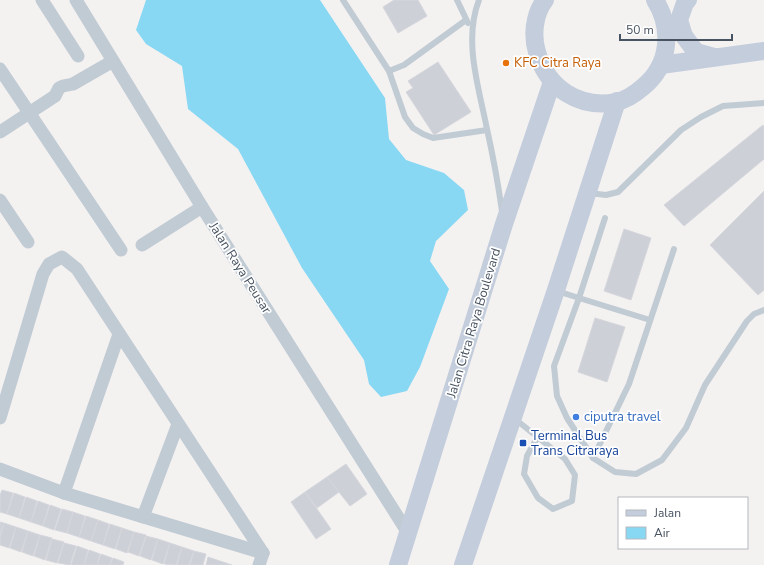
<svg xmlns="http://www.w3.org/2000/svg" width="764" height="565" viewBox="0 0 764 565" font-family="'Nunito Sans',sans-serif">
	<rect width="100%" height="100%" fill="#f4f1f1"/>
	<polygon fill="#88d8f3" points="146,0 320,0 385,98 389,139 406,160 444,173 464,190 468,210 436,241 430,261 449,289 420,367 407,391 381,397 369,384 364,360 302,268 238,149 188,109 182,66 146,44 136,30"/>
	<g fill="#cdd0d6" stroke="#d5d7dd">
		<polygon points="394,0 418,0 427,16 398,33 383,7"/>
		<polygon points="438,62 471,112 434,135 406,92 413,88 408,81"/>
		<polygon points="763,125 764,127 764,159 684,226 664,205"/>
		<polygon points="764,191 764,290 758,295 710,245"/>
		<polygon points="624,229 651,238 631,300 604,291"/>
		<polygon points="595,318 625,327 607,382 578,372"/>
		<polygon points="346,464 367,494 350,506 327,477"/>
		<polygon points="327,477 339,492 317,508 305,492"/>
		<polygon points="2,490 13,493 7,514 0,512 0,495"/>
		<polygon points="305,492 331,529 316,539 291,502"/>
		<polygon points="14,493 25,497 19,518 7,514"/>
		<polygon points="26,497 37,501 31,522 19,518"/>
		<polygon points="38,501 49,505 43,526 31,522"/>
		<polygon points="50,505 61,509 54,530 43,526"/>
		<polygon points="62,509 73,512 67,533 55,530"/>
		<polygon points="73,512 85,516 79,537 67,533"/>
		<polygon points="86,516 98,520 91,541 79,537"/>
		<polygon points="98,520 109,524 103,545 91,541"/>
		<polygon points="0,522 4,523 0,536"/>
		<polygon points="4,523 16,527 9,548 0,545 0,538"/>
		<polygon points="110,524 122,528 115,549 103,545"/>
		<polygon points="16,527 28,531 21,552 10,548"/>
		<polygon points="122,528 134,532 127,553 116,549"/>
		<polygon points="28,531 40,535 33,556 22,552"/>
		<polygon points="134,532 146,535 139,556 128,552"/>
		<polygon points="40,535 52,538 45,560 34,556"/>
		<polygon points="146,536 158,539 151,560 140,556"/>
		<polygon points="52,539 64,542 57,563 46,560"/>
		<polygon points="158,539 170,543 163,564 152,560"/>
		<polygon points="64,543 76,546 70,565 58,563"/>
		<polygon points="170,543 182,547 176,565 164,564"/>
		<polygon points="77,546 88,550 84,565 71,565"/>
		<polygon points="182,547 194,551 189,565 177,565"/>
		<polygon points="89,550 100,554 97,565 84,565"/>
		<polygon points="194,551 206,554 203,565 190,565"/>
		<polygon points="101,554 112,558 110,565 97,565"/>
		<polygon points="208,557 232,565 206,565"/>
		<polygon points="113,558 124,562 123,565 110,565"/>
	</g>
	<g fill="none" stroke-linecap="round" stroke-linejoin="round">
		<g stroke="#c1cbd4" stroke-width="6">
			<polyline points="343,0 389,71 404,65 466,20"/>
			<polyline points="457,0 468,23"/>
			<path d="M479,0C463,41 479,88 487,129C493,156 498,183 502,211"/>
			<polyline points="389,71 405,117 413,128 423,134 433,138 487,130"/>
			<polyline points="589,193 606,195 618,192 681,130 701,117 723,106 764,103"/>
			<polyline points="605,218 579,298 650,320"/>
			<polyline points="557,291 579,298 554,366 557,396 567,418 593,458 615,472 636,474 662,460 686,428 705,385 747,321 754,314 764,310"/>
			<polyline points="515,419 565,459 575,475 572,501 553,509 538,498 524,474 527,456 537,438"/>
			<polyline points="593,458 629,384 674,249"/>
		</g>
		<g stroke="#c1cbd4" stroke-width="13">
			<polyline points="42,0 78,56"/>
			<polyline points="76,0 202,207 408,533"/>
			<polyline points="0,69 121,250"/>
			<polyline points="0,132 55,96 59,88 63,86 73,84 113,61"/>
			<polyline points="0,200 28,242"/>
			<polyline points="142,245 202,207"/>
			<polyline points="0,418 43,274 49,264 62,257 77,269 263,553"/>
			<polyline points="0,469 64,493 263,553"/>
			<polyline points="64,493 119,334"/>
			<polyline points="143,517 178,424"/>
			<polyline points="259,565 263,553"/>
		</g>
		<g stroke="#c3cddb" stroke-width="18">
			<path d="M545,0C534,14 532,36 537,52C547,88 579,109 616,102C626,100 635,94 643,87C670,65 673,29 655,0"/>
			<polyline points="688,0 685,3 679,20 684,36 696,52 714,57"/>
			<polyline points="661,65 764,51"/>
			<polyline points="398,565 504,224 552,82"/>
			<polyline points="463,565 556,290 617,101"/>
		</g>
	</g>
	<circle fill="#e8710a" stroke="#fff" stroke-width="1.5" cx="506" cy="63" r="4"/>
	<circle fill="#3f7fe0" stroke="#fff" stroke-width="1.5" cx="576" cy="417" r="4"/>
	<rect fill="#1a4fb4" stroke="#fff" stroke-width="1.5" x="519" y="439" width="8" height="8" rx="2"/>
	<g text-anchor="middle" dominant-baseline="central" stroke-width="3.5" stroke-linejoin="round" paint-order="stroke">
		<g font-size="13" fill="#c56008" stroke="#fff" text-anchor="start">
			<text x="514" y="63">KFC Citra Raya</text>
		</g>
		<g font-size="13" fill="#475360" stroke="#fff">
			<text transform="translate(240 268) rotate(58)">Jalan Raya Peusar</text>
			<text transform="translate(474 323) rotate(-73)">Jalan Citra Raya Boulevard</text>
		</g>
		<g font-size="13" fill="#366cbe" stroke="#fff" text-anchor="start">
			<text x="584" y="417">ciputra travel</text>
		</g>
		<g font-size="13" fill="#164399" stroke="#fff" text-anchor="start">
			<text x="531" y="436">Terminal Bus<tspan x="531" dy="15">Trans Citraraya</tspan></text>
		</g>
	</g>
	<rect x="618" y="497" width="130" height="52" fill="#ffffff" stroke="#b5babf"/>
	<rect x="626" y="510" width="20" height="6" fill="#c3cddb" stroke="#b5babf"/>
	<text x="654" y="517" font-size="12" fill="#475360">Jalan</text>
	<rect x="626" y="527" width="20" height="12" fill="#88d8f3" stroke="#b5babf"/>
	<text x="654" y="537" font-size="12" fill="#475360">Air</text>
	<path d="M620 34v6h112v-6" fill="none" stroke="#475360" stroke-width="2"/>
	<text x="626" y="34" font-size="12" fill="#475360" stroke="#ffffff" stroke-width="3" paint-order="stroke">50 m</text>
</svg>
